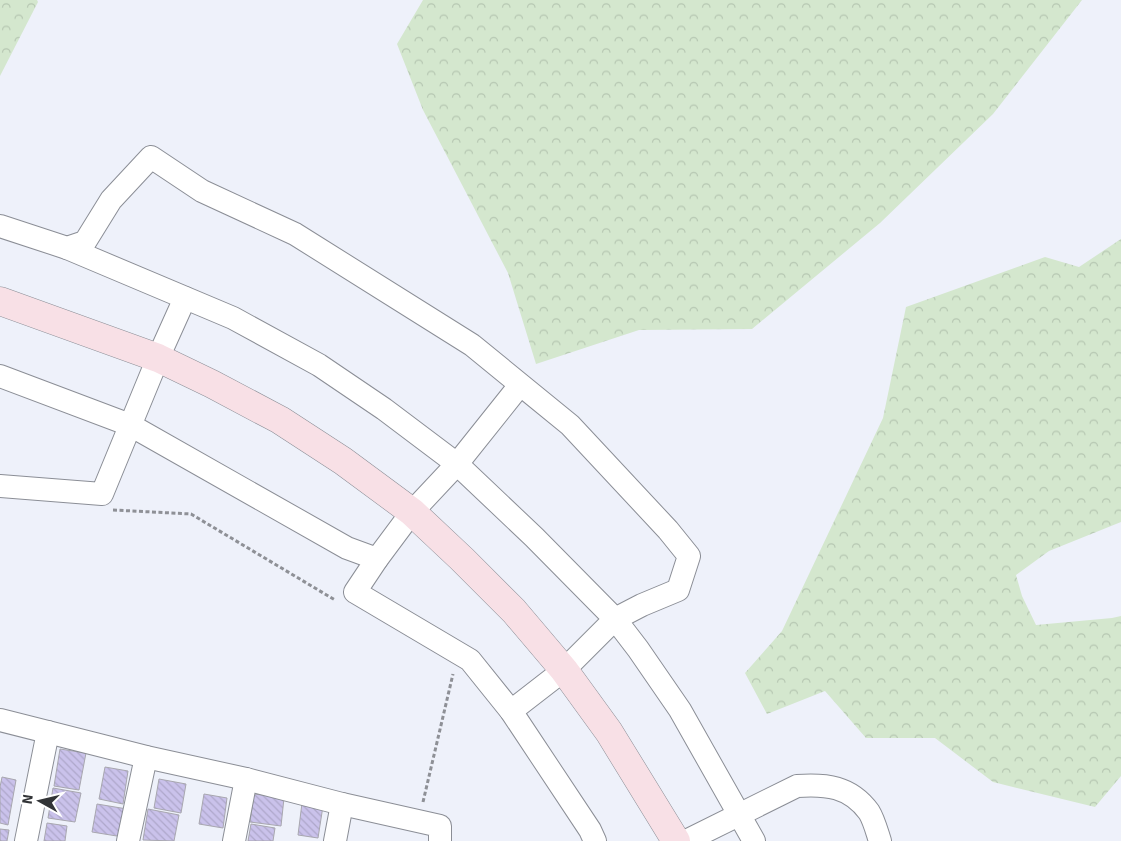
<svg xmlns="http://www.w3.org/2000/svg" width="1121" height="841" viewBox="0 0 1121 841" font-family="Signika,sans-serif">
	<defs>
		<pattern id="forest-crowns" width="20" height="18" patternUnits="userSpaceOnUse" patternTransform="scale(1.25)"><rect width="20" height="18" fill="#d4e7ce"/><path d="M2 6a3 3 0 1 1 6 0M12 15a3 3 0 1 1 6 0" fill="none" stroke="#b6c7b2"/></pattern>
		<pattern id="building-back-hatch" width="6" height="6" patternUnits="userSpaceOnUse" patternTransform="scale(1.25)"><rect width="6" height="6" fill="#cac2eb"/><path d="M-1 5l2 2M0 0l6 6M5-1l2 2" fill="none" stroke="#aea7ca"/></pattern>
	</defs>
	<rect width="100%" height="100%" fill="#eef1fa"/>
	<g fill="url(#forest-crowns)">
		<polygon points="0,0 37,0 38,2 0,76"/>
		<polygon points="423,0 1082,0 993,114 880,223 752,329 639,330 536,364 508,273 423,110 397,44"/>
		<polygon points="1121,239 1121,522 1049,551 1016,575 1022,596 1036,625 1112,618 1121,616 1121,776 1095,807 993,782 935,738 866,738 825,691 767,714 745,673 782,631 883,418 906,307 1045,257 1079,267"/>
	</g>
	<g fill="url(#building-back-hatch)" stroke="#a8a7af">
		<polygon points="60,749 86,753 79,790 54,786"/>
		<polygon points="105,767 128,771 123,804 99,799"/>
		<polygon points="2,777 16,780 8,825 0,823 0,787"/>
		<polygon points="159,779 186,784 181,813 154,808"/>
		<polygon points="53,788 81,793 75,822 48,818"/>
		<polygon points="204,794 227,798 223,828 199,824"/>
		<polygon points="254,794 284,798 281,826 250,822"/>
		<polygon points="302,803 323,806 318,838 298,835"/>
		<polygon points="97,804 127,809 123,837 92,832"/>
		<polygon points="148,809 179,815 174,841 143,840"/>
		<polygon points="47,823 67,826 65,841 44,841"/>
		<polygon points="251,824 275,828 273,841 248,841"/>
		<polygon points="0,829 9,830 7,841 0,841"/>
	</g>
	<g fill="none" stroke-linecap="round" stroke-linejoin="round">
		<defs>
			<g id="street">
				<polyline points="0,226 67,248 85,242 111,200 151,157 202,191 295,234 472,345 570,425 668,530 689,556 678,590 642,605 615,619 638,649 680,710 754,841"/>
				<polyline points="67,248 233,318 319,365 384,409 457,464 534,537 615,619 564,670 511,711"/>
				<polyline points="0,376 130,425 347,548 377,559"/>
				<polyline points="520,385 457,464 412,512 377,559 355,592 470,660 511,711 590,830 595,841"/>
				<polyline points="0,486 102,494 158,358 185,298"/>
				<polyline points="0,720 146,757 246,779 342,804 440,826 440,841"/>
				<polyline points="26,841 48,732"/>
				<polyline points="128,841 146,757"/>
				<polyline points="234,841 246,779"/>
				<polyline points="335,841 342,804"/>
				<path d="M686,841L797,786C826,784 850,786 869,812C874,820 877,832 880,841"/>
			</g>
			<polyline id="secondary" points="0,301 158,358 212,384 280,420 343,461 412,512 462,559 514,611 564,670 609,732 676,841"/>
		</defs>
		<use href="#street" stroke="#8b8e96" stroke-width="24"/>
		<use href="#secondary" stroke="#8b8e96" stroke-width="29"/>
		<g stroke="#8e9096" stroke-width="3" stroke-dasharray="4 2.5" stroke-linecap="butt">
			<polyline points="113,510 191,514 335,600"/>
			<polyline points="423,802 453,674"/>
		</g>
		<use href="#street" stroke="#fff" stroke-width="22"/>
		<use href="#secondary" stroke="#f8e0e6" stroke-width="28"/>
	</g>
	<g transform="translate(40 801) rotate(278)" stroke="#ffffff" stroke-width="4" paint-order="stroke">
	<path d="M0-4L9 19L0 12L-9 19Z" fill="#323437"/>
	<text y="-8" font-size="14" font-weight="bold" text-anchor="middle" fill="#323437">N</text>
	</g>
</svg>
